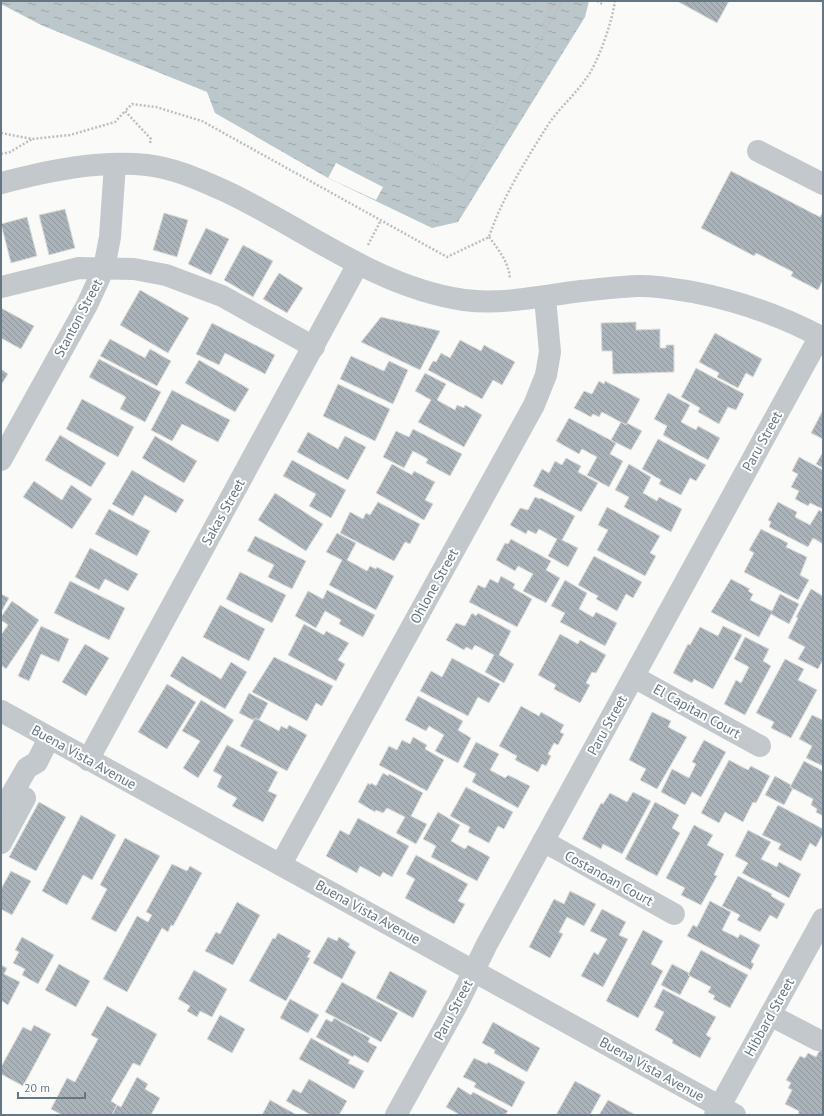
<svg xmlns="http://www.w3.org/2000/svg" width="824" height="1116" viewBox="0 0 824 1116" font-family="'PT Sans',sans-serif">
	<defs>
		<pattern id="water-ripples" width="26" height="14" patternUnits="userSpaceOnUse"><rect width="26" height="14" fill="#bbc7cb"/><path d="M2 4q2-2 4 0t4 0M15 11q2-2 4 0t4 0" fill="none" stroke="#9ca6aa"/></pattern>
		<pattern id="building-back-hatch" width="6" height="6" patternUnits="userSpaceOnUse"><rect width="6" height="6" fill="#aab3b9"/><path d="M-1 5l2 2M0 0l6 6M5-1l2 2" fill="none" stroke="#8e969c"/></pattern>
	</defs>
	<rect width="100%" height="100%" fill="#fafaf8"/>
	<polygon fill="url(#water-ripples)" points="1,1 589,1 585,17 458,222 432,228 328,178 215,113 207,92 41,25 1,4"/>
	<polygon fill="#fafaf8" points="336,163 383,187 376,200 328,178"/>
	<g fill="url(#building-back-hatch)" stroke="#dcdcda">
		<polygon points="677,1 729,1 717,23"/>
		<polygon points="731,171 820,217 823,212 823,280 818,290 791,276 793,272 756,253 754,256 701,228"/>
		<polygon points="65,209 75,248 49,255 39,215"/>
		<polygon points="164,213 188,220 177,257 153,250"/>
		<polygon points="27,217 37,256 11,263 1,224"/>
		<polygon points="206,228 229,239 211,275 188,264"/>
		<polygon points="243,245 273,261 253,297 224,280"/>
		<polygon points="279,273 303,288 287,313 263,299"/>
		<polygon points="140,290 189,318 168,353 120,325"/>
		<polygon points="1,308 34,326 21,349 1,338"/>
		<polygon points="381,317 440,331 420,370 361,342"/>
		<polygon points="636,322 636,330 660,329 660,348 666,348 666,345 674,345 674,372 613,374 612,351 602,351 601,323"/>
		<polygon points="212,323 275,355 265,374 225,353 219,365 196,354"/>
		<polygon points="715,333 762,359 753,377 746,373 738,388 717,377 719,373 699,362"/>
		<polygon points="110,339 145,358 150,349 171,361 157,386 100,356"/>
		<polygon points="460,340 481,351 484,345 515,362 502,385 493,380 482,399 428,370 433,361 436,362 441,353 450,358"/>
		<polygon points="351,356 384,371 389,361 408,370 393,404 340,379"/>
		<polygon points="99,359 161,392 145,422 120,409 126,397 89,377"/>
		<polygon points="199,360 249,389 235,412 185,383"/>
		<polygon points="696,368 744,394 736,410 728,407 719,424 698,412 700,408 681,397"/>
		<polygon points="1,369 8,374 1,385"/>
		<polygon points="425,373 446,384 437,400 455,410 457,405 464,408 465,405 482,415 464,447 418,422 431,400 415,391"/>
		<polygon points="599,381 604,384 605,381 640,399 626,425 602,412 599,417 593,414 591,417 574,408 584,391 592,394"/>
		<polygon points="338,384 390,409 375,441 323,416"/>
		<polygon points="172,390 230,420 218,442 182,424 172,441 151,430"/>
		<polygon points="668,393 690,405 681,422 696,430 698,426 720,438 708,460 663,435 667,426 654,419"/>
		<polygon points="82,399 134,427 118,457 66,429"/>
		<polygon points="823,410 823,439 811,433"/>
		<polygon points="569,418 616,443 610,454 623,461 609,487 587,475 597,457 582,449 579,454 556,441"/>
		<polygon points="621,422 626,425 627,423 642,431 631,450 611,440"/>
		<polygon points="413,429 462,454 450,476 426,463 428,459 413,451 404,468 383,457 396,431 409,437"/>
		<polygon points="308,432 338,449 345,436 366,447 348,480 297,452"/>
		<polygon points="60,435 106,463 91,487 45,460"/>
		<polygon points="155,436 197,461 184,483 142,458"/>
		<polygon points="658,439 706,465 696,481 690,478 681,495 659,484 661,480 642,469"/>
		<polygon points="823,452 823,468 816,464"/>
		<polygon points="799,457 823,470 823,509 810,503 808,506 795,499 799,491 791,487 798,474 792,471"/>
		<polygon points="566,458 581,466 578,472 598,483 581,512 533,486 542,469 549,473 555,461 562,465"/>
		<polygon points="292,460 346,490 331,518 309,506 316,494 283,476"/>
		<polygon points="392,464 412,475 414,471 435,482 425,500 433,504 424,520 376,493"/>
		<polygon points="629,464 651,477 643,493 657,501 659,497 682,509 671,532 624,507 629,497 615,490"/>
		<polygon points="132,470 184,500 176,513 145,495 133,516 112,504"/>
		<polygon points="34,481 62,500 71,485 92,499 72,529 23,497"/>
		<polygon points="275,493 323,524 306,551 258,520"/>
		<polygon points="535,497 540,499 541,498 575,516 562,540 578,548 568,567 548,556 557,539 539,529 536,534 528,530 526,534 510,525 520,508 528,510"/>
		<polygon points="378,502 420,524 410,544 405,542 394,561 340,533 350,512 363,519 366,513 370,515"/>
		<polygon points="778,502 797,512 795,517 810,525 819,510 823,512 823,544 813,538 808,547 769,527 771,522 768,520"/>
		<polygon points="607,507 660,536 650,553 656,556 645,576 597,550 608,530 598,525"/>
		<polygon points="109,509 150,531 137,556 95,534"/>
		<polygon points="761,529 788,543 786,547 807,557 800,575 809,580 798,600 744,572 754,553 749,550"/>
		<polygon points="337,533 356,543 347,560 367,571 370,566 376,569 377,567 394,576 376,610 329,585 342,560 326,552"/>
		<polygon points="255,536 306,561 292,589 268,577 274,565 247,551"/>
		<polygon points="511,539 551,561 546,570 560,578 546,603 523,591 533,574 518,566 515,571 496,560 505,543 508,544"/>
		<polygon points="90,548 138,574 128,591 105,579 99,590 75,577"/>
		<polygon points="594,556 642,582 633,598 626,594 617,611 596,599 598,596 578,585"/>
		<polygon points="240,572 286,595 272,623 226,599"/>
		<polygon points="501,576 515,584 513,588 532,599 517,627 469,602 478,585 485,588 490,579 498,583"/>
		<polygon points="731,579 750,589 748,591 753,594 750,600 772,611 780,594 799,604 789,624 771,614 759,637 711,612"/>
		<polygon points="565,580 587,593 579,609 593,617 596,612 617,623 605,646 560,622 565,613 551,606"/>
		<polygon points="70,581 125,608 109,640 54,613"/>
		<polygon points="811,589 823,596 823,660 818,669 798,659 805,647 788,638 798,618 796,617"/>
		<polygon points="327,590 375,615 363,637 339,624 341,620 325,611 316,628 295,616 308,591 323,599"/>
		<polygon points="1,594 9,598 1,612"/>
		<polygon points="12,601 39,620 6,669 1,665 1,635 8,625 1,620 1,617"/>
		<polygon points="220,605 265,629 249,661 203,637"/>
		<polygon points="472,613 476,616 478,613 511,631 499,655 514,664 504,683 485,672 494,655 475,645 472,650 466,647 464,650 446,640 456,623 465,626"/>
		<polygon points="304,624 324,635 326,631 349,643 338,660 345,664 336,681 288,655"/>
		<polygon points="41,626 69,639 59,662 41,654 29,681 18,676"/>
		<polygon points="723,626 742,635 713,689 694,679 692,683 673,673 688,644 690,645 700,627 718,636"/>
		<polygon points="560,634 578,644 580,640 606,655 596,673 592,672 586,683 590,685 580,703 554,689 556,685 538,675"/>
		<polygon points="745,637 769,649 763,661 771,666 745,715 724,704 736,680 741,683 749,667 734,659"/>
		<polygon points="85,644 109,658 86,696 62,682"/>
		<polygon points="182,656 221,679 231,662 247,672 225,709 170,676"/>
		<polygon points="274,657 333,686 322,706 316,703 307,721 252,692"/>
		<polygon points="452,658 500,684 489,703 478,697 468,716 420,691 431,671 442,677"/>
		<polygon points="785,659 804,669 798,680 817,690 791,738 771,728 774,722 756,713"/>
		<polygon points="167,684 196,702 167,749 138,732"/>
		<polygon points="249,693 268,703 259,720 255,718 253,720 239,713"/>
		<polygon points="418,696 463,721 458,730 471,738 458,763 435,751 444,735 429,726 426,731 405,720"/>
		<polygon points="201,700 234,720 198,778 183,768 200,741 182,731"/>
		<polygon points="521,706 539,716 541,712 564,725 560,732 564,734 558,745 554,743 548,754 551,756 546,766 542,764 538,772 515,760 517,756 499,746"/>
		<polygon points="652,712 671,721 668,727 687,737 657,789 640,780 646,769 629,760"/>
		<polygon points="812,715 823,720 823,766 806,758 812,746 799,739"/>
		<polygon points="255,718 279,731 281,726 287,729 289,725 307,735 287,771 240,746"/>
		<polygon points="413,737 427,745 425,749 444,760 427,791 379,765 389,746 397,750 402,740 410,744"/>
		<polygon points="704,740 726,752 701,797 692,792 685,805 661,792 672,769 689,778 696,764 692,762"/>
		<polygon points="476,742 499,754 490,770 505,778 508,775 530,786 518,808 472,782 476,774 463,767"/>
		<polygon points="227,745 278,772 268,791 277,795 263,822 232,806 237,798 217,787 222,776 213,771"/>
		<polygon points="729,760 748,770 751,766 770,776 756,803 753,802 743,822 725,812 719,823 701,813"/>
		<polygon points="804,761 823,771 823,816 816,812 817,809 811,805 813,799 790,787"/>
		<polygon points="383,773 388,776 389,774 423,793 411,816 427,824 416,844 396,833 405,817 387,808 383,813 376,810 375,812 358,802 368,783 370,785 371,783 376,786"/>
		<polygon points="775,776 791,785 790,787 793,788 784,805 765,795"/>
		<polygon points="466,787 513,812 504,829 498,826 489,843 468,832 470,827 450,816"/>
		<polygon points="633,792 651,801 622,854 603,844 601,849 582,839 601,803 603,804 610,793 627,802"/>
		<polygon points="39,802 66,817 36,871 9,857"/>
		<polygon points="655,802 679,815 672,828 680,833 657,876 625,859"/>
		<polygon points="778,805 823,829 823,834 816,847 810,843 801,861 778,849 781,844 762,835"/>
		<polygon points="438,812 460,825 451,841 465,849 468,845 490,857 477,881 431,857 436,846 423,839"/>
		<polygon points="81,815 116,835 92,880 83,875 67,905 42,891"/>
		<polygon points="358,818 409,846 392,877 383,872 380,877 360,866 357,873 326,856 340,830 349,835"/>
		<polygon points="694,825 713,835 707,845 724,854 714,875 717,876 701,905 681,895 685,888 666,878"/>
		<polygon points="748,830 771,842 761,859 777,867 779,862 801,874 789,898 742,873 748,863 735,856"/>
		<polygon points="125,838 160,856 116,932 91,919 107,889 100,885"/>
		<polygon points="416,855 468,884 458,901 465,904 454,924 405,898 415,879 406,874"/>
		<polygon points="172,864 187,871 190,866 202,873 173,926 171,925 168,932 162,928 127,992 103,979 137,916 148,922 152,915 146,912"/>
		<polygon points="11,871 31,881 12,915 1,909 1,889"/>
		<polygon points="738,876 772,894 771,896 785,904 777,919 770,915 760,932 737,920 740,915 722,906"/>
		<polygon points="570,891 596,904 584,926 567,917 559,932 563,934 550,958 529,947 554,899 564,904"/>
		<polygon points="710,901 731,912 722,930 738,938 740,934 760,945 751,962 754,964 751,970 687,936 693,925 697,927"/>
		<polygon points="237,902 260,915 233,965 205,951 216,932 220,934"/>
		<polygon points="602,909 626,922 619,935 628,939 603,987 581,976 594,952 598,955 607,939 590,931"/>
		<polygon points="643,930 663,941 651,964 663,971 638,1018 606,1001"/>
		<polygon points="278,933 311,951 307,957 310,958 286,1001 249,981 273,938 275,939"/>
		<polygon points="22,937 54,955 38,984 22,975 25,969 13,963 19,952 15,950"/>
		<polygon points="328,937 337,941 339,937 350,944 348,947 356,952 342,979 313,963"/>
		<polygon points="701,950 748,975 730,1008 713,999 715,996 708,992 711,987 688,975"/>
		<polygon points="59,964 90,981 76,1007 45,990"/>
		<polygon points="672,964 689,973 688,975 690,976 680,995 661,985"/>
		<polygon points="1,965 7,968 4,974 20,982 8,1005 2,1001 1,1003"/>
		<polygon points="194,970 227,989 212,1017 200,1011 197,1017 187,1011 190,1006 178,999"/>
		<polygon points="390,971 427,991 413,1018 376,998"/>
		<polygon points="342,982 398,1013 381,1042 325,1012"/>
		<polygon points="663,989 716,1017 706,1035 711,1038 700,1058 672,1043 673,1040 655,1030 664,1012 654,1007"/>
		<polygon points="290,999 319,1015 308,1033 280,1018"/>
		<polygon points="107,1006 157,1034 140,1066 133,1063 111,1101 117,1105 112,1115 62,1115 51,1109 67,1078 75,1082 98,1039 91,1035"/>
		<polygon points="220,1015 245,1029 232,1053 207,1039"/>
		<polygon points="334,1018 370,1038 368,1042 377,1047 368,1063 354,1055 353,1057 316,1037 326,1019 332,1022"/>
		<polygon points="493,1022 540,1048 527,1072 494,1053 495,1050 482,1043"/>
		<polygon points="34,1025 51,1034 23,1086 1,1074 1,1067 23,1027 31,1031"/>
		<polygon points="311,1038 350,1060 348,1063 364,1071 354,1089 299,1059"/>
		<polygon points="823,1044 823,1115 798,1115 799,1111 785,1104 792,1090 788,1088 791,1083 786,1080 800,1056 805,1058 808,1053 816,1057"/>
		<polygon points="474,1058 487,1064 488,1062 525,1082 512,1107 474,1087 476,1083 463,1077"/>
		<polygon points="137,1077 148,1084 145,1089 160,1098 151,1115 112,1115 117,1105 121,1107"/>
		<polygon points="309,1079 347,1101 339,1115 311,1115 286,1101 293,1089 301,1093"/>
		<polygon points="575,1081 601,1095 590,1115 556,1115"/>
		<polygon points="458,1087 471,1095 473,1092 508,1111 505,1115 460,1115 446,1107"/>
		<polygon points="270,1100 297,1115 262,1115"/>
		<polygon points="608,1100 634,1114 633,1115 599,1115"/>
	</g>
	<g fill="none" stroke-linecap="round" stroke-linejoin="round">
		<g stroke="#bbbfc2" stroke-width="2.5" stroke-dasharray="2 2" stroke-linecap="butt">
			<polyline points="80,1 94,8 98,1"/>
			<polyline points="597,1 602,4"/>
			<polyline points="379,10 515,86"/>
			<polyline points="547,28 562,1"/>
			<polyline points="354,122 464,181 547,28 543,25 554,1"/>
			<polyline points="1,133 32,139 70,135 115,122 125,111"/>
			<path d="M150,143L151,139L125,111L132,104L156,107L202,121L447,257L489,237C501,200 527,158 548,125C559,108 574,96 585,80C598,64 612,22 615,1"/>
			<polyline points="1,154 10,152 32,139"/>
			<path d="M489,237C499,250 509,263 510,279"/>
			<polyline points="368,245 381,220"/>
		</g>
		<g stroke="#c3c8cc" stroke-width="22">
			<polyline points="758,151 823,184"/>
			<path d="M1,183C48,171 97,160 147,165C174,168 200,180 225,191C304,228 375,287 464,300C504,305 541,296 581,291C599,289 618,287 637,286C655,285 675,289 693,292C739,301 782,316 823,338"/>
			<polyline points="1,287 79,268 134,269 166,275 222,296 314,347"/>
			<polyline points="1,460 87,305 104,268 110,237 115,164"/>
			<polyline points="634,677 760,746"/>
			<polyline points="1,711 735,1115"/>
			<polyline points="88,760 358,264"/>
			<polyline points="1,813 27,768 37,762 49,738"/>
			<polyline points="543,841 674,914"/>
			<polyline points="1,843 25,798"/>
			<polyline points="281,864 534,405 546,375 550,352 545,298"/>
			<polyline points="770,1015 818,1040"/>
			<polyline points="396,1115 458,1003 487,944 820,336"/>
			<polyline points="715,1115 823,919"/>
		</g>
	</g>
	<g text-anchor="middle" dominant-baseline="central" stroke-width="4" stroke-linejoin="round" paint-order="stroke">
		<g font-size="14" fill="#657683" stroke="#fff">
			<text transform="translate(78 318) rotate(-62)">Stanton Street</text>
			<text transform="translate(762 441) rotate(-61)">Paru Street</text>
			<text transform="translate(223 512) rotate(-61)">Sakas Street</text>
			<text transform="translate(434 586) rotate(-61)">Ohlone Street</text>
			<text transform="translate(697 711) rotate(29)">El Capitan Court</text>
			<text transform="translate(607 725) rotate(-61)">Paru Street</text>
			<text transform="translate(84 757) rotate(29)">Buena Vista Avenue</text>
			<text transform="translate(609 878) rotate(29)">Costanoan Court</text>
			<text transform="translate(368 912) rotate(29)">Buena Vista Avenue</text>
			<text transform="translate(453 1010) rotate(-62)">Paru Street</text>
			<text transform="translate(769 1017) rotate(-61)">Hibbard Street</text>
			<text transform="translate(652 1069) rotate(29)">Buena Vista Avenue</text>
		</g>
	</g>
	<rect width="824" height="1116" fill="none" stroke="#657683" stroke-width="4"/>
	<path d="M18 1092v6h67v-6" fill="none" stroke="#657683" stroke-width="2"/>
	<text x="24" y="1092" font-size="12" fill="#657683" stroke="#ffffff" stroke-width="3" paint-order="stroke">20 m</text>
</svg>
